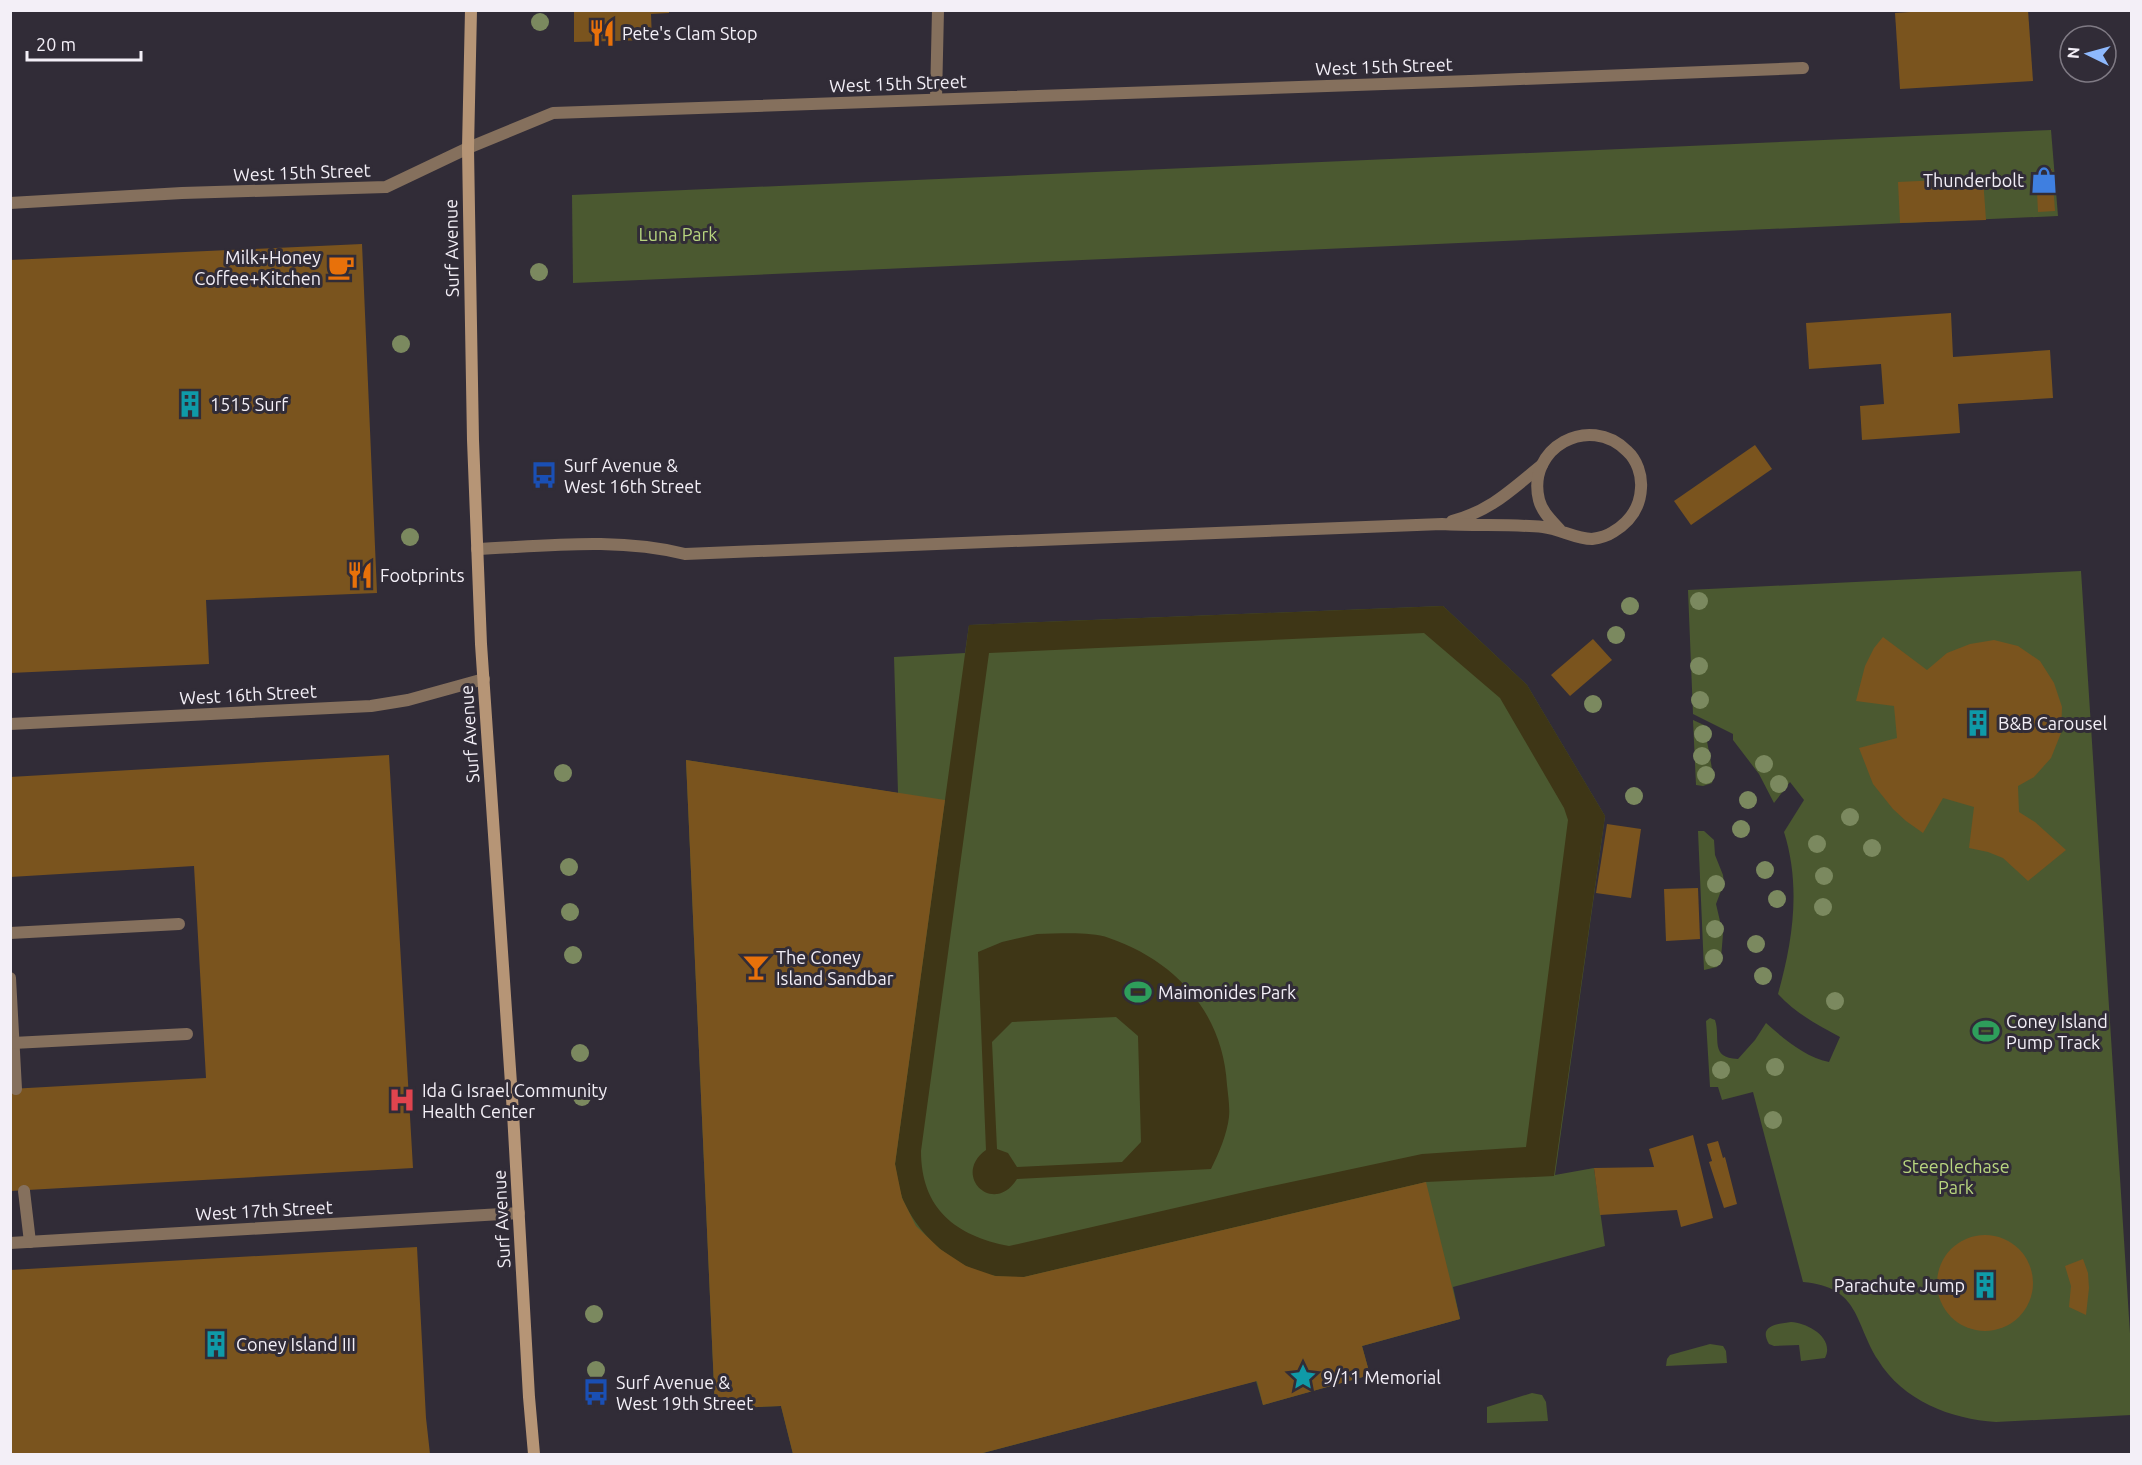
<svg xmlns="http://www.w3.org/2000/svg" width="2142" height="1465" viewBox="0 0 2142 1465" font-family="Ubuntu,sans-serif">
	<rect width="100%" height="100%" fill="#312c37"/>
	<g fill="#4b5930">
		<polygon points="2051,130 2058,216 573,283 572,195"/>
		<path d="M2081,571L2131,1349V1415L1996,1422C1951,1419 1903,1401 1878,1360C1854,1322 1860,1287 1803,1282L1753,1092L1722,1100L1718,1087H1710L1706,1021L1710,1018L1715,1020C1721,1038 1709,1058 1738,1059L1755,1040L1766,1023C1784,1039 1805,1057 1829,1062L1840,1037C1818,1025 1795,1013 1778,994C1793,941 1801,886 1784,832L1804,800L1790,782L1774,803L1759,774L1733,740V734L1693,714L1688,590Z"/>
		<polygon points="1443,606 1527,685 1605,816 1555,1175 1594,1168 1605,1246 1453,1287 1460,1319 1362,1346 1370,1375 1263,1405 1256,1381 979,1454 793,1454 781,1406 715,1409 686,760 898,793 894,657 965,653 969,625"/>
		<polygon points="1693,720 1704,725 1713,774 1712,783 1703,786 1696,785"/>
		<polygon points="1698,831 1704,831 1714,840 1715,855 1723,875 1724,883 1716,904 1723,934 1721,958 1717,967 1704,970"/>
		<path d="M1791,1322C1808,1323 1835,1338 1825,1358L1801,1361L1799,1345L1774,1346L1769,1344C1758,1325 1777,1324 1791,1322Z"/>
		<polygon points="1710,1344 1723,1346 1726,1351 1727,1363 1666,1366 1667,1359 1670,1355"/>
		<polygon points="1532,1393 1542,1395 1546,1402 1548,1421 1487,1423 1487,1407"/>
	</g>
	<g fill="#3e3616" fill-rule="evenodd">
		<path d="M1443,606L1527,685L1605,816L1554,1176L1426,1182L1024,1277C1015,1277 1005,1277 996,1276C955,1269 919,1236 903,1200C899,1189 897,1175 895,1164L969,625ZM1424,633L1500,698L1564,808L1568,820L1526,1147L1422,1154L1249,1191L1009,1246C956,1236 921,1209 921,1151L989,653Z"/>
		<path d="M1037,934C1058,934 1089,931 1109,938C1176,961 1223,1013 1227,1085C1228,1095 1230,1107 1229,1117C1227,1134 1219,1153 1211,1169L1017,1179C993,1217 951,1175 986,1150L978,952L1002,942ZM1116,1017L1138,1036L1141,1142L1122,1162L1017,1167L1008,1153L997,1149L992,1042L1012,1022Z"/>
	</g>
	<g fill="#7a541e">
		<polygon points="574,10 669,10 669,13 651,14 652,40 574,42"/>
		<polygon points="1941,10 2028,10 2033,81 1900,89 1895,13"/>
		<polygon points="2052,169 2055,211 2038,212 2036,171"/>
		<polygon points="1983,178 1986,220 1900,223 1898,182"/>
		<polygon points="362,244 377,593 206,600 209,664 10,673 10,260"/>
		<polygon points="1951,313 1953,357 2050,350 2053,398 1958,404 1960,433 1862,440 1860,406 1884,404 1881,364 1809,369 1806,323"/>
		<polygon points="1755,445 1772,469 1691,525 1674,501"/>
		<polygon points="1883,637 1927,670 1947,653 1970,644 1994,640 2018,646 2040,661 2054,683 2062,707 2061,733 2051,758 2034,777 2018,786 2019,812 2035,822 2066,850 2028,881 2003,858 1988,852 1969,848 1974,807 1943,798 1923,833 1906,821 1893,809 1873,784 1859,748 1897,738 1894,706 1856,701 1865,666 1874,648"/>
		<polygon points="1593,639 1612,660 1570,696 1551,675"/>
		<polygon points="389,755 413,1168 10,1191 10,1089 206,1078 194,866 10,877 10,777"/>
		<polygon points="686,760 945,800 895,1164 902,1198 916,1226 940,1249 966,1266 995,1276 1024,1277 1426,1182 1460,1319 1362,1346 1370,1375 1263,1405 1257,1381 979,1454 793,1454 781,1406 715,1409"/>
		<polygon points="1607,824 1641,829 1631,898 1596,893"/>
		<polygon points="1698,888 1700,939 1666,941 1664,889"/>
		<polygon points="1693,1135 1713,1218 1681,1227 1677,1210 1600,1215 1594,1168 1654,1167 1649,1149"/>
		<polygon points="1718,1141 1723,1158 1725,1157 1737,1204 1724,1208 1709,1162 1712,1161 1707,1144"/>
		<circle cx="1985" cy="1283" r="48"/>
		<polygon points="417,1247 426,1418 430,1454 10,1454 10,1270"/>
		<polygon points="2083,1259 2088,1273 2089,1288 2086,1315 2069,1307 2071,1286 2065,1266"/>
	</g>
	<g fill="none" stroke-linecap="round" stroke-linejoin="round">
		<g stroke="#85705d" stroke-width="12">
			<polyline points="936,99 938,10"/>
			<path d="M1452,521C1491,511 1512,489 1542,465"/>
			<path d="M477,549C546,546 617,537 685,554L1442,524C1475,526 1511,524 1543,527C1560,529 1576,539 1592,539C1599,538 1607,536 1613,532C1630,522 1640,508 1641,488C1642,475 1637,460 1627,451C1589,413 1526,448 1539,500C1542,512 1552,521 1560,530"/>
			<polyline points="10,933 179,924"/>
			<polyline points="10,978 16,1089"/>
			<polyline points="13,1043 187,1034"/>
			<polyline points="24,1191 30,1242"/>
		</g>
		<polyline stroke="#85705d" stroke-width="12" points="1470,81 1803,68"/>
		<g stroke="#85705d" stroke-width="12">
			<polyline points="10,203 182,193 386,187 468,148 553,113 1470,81"/>
			<polyline points="10,724 371,706 408,700 484,679"/>
			<polyline points="10,1243 519,1213"/>
		</g>
		<polyline stroke="#b69576" stroke-width="12" points="471,10 468,148 469,210 473,440 481,644 513,1113 529,1397 534,1454"/>
	</g>
	<g fill="#7b895f">
		<circle cx="540" cy="22" r="9"/>
		<circle cx="539" cy="272" r="9"/>
		<circle cx="401" cy="344" r="9"/>
		<circle cx="410" cy="537" r="9"/>
		<circle cx="1699" cy="601" r="9"/>
		<circle cx="1630" cy="606" r="9"/>
		<circle cx="1616" cy="635" r="9"/>
		<circle cx="1699" cy="666" r="9"/>
		<circle cx="1700" cy="700" r="9"/>
		<circle cx="1593" cy="704" r="9"/>
		<circle cx="1703" cy="734" r="9"/>
		<circle cx="1702" cy="756" r="9"/>
		<circle cx="1764" cy="764" r="9"/>
		<circle cx="563" cy="773" r="9"/>
		<circle cx="1706" cy="775" r="9"/>
		<circle cx="1779" cy="784" r="9"/>
		<circle cx="1634" cy="796" r="9"/>
		<circle cx="1748" cy="800" r="9"/>
		<circle cx="1850" cy="817" r="9"/>
		<circle cx="1741" cy="829" r="9"/>
		<circle cx="1817" cy="844" r="9"/>
		<circle cx="1872" cy="848" r="9"/>
		<circle cx="569" cy="867" r="9"/>
		<circle cx="1765" cy="870" r="9"/>
		<circle cx="1824" cy="876" r="9"/>
		<circle cx="1716" cy="884" r="9"/>
		<circle cx="1777" cy="899" r="9"/>
		<circle cx="1823" cy="907" r="9"/>
		<circle cx="570" cy="912" r="9"/>
		<circle cx="1715" cy="929" r="9"/>
		<circle cx="1756" cy="944" r="9"/>
		<circle cx="573" cy="955" r="9"/>
		<circle cx="1714" cy="958" r="9"/>
		<circle cx="1763" cy="976" r="9"/>
		<circle cx="1835" cy="1001" r="9"/>
		<circle cx="580" cy="1053" r="9"/>
		<circle cx="1775" cy="1067" r="9"/>
		<circle cx="1721" cy="1070" r="9"/>
		<circle cx="582" cy="1097" r="9"/>
		<circle cx="1773" cy="1120" r="9"/>
		<circle cx="594" cy="1314" r="9"/>
		<circle cx="596" cy="1370" r="9"/>
	</g>
	<defs>
		<symbol id="restaurant-bare" viewBox="-9 -9 18 18"><path d="M-5-6h1v4h1v-4h1v4h1v-4h1v5L-1.5 .5V6h-2V.5L-5-1ZM5-6V6H3V1.5H1.5Q1.5-4 5-6Z" fill="#e8710a" stroke="#312c37" stroke-width="2.5" paint-order="stroke"/></symbol>
		<symbol id="shop-bare" viewBox="-9 -9 18 18"><path d="M-5-2.5h2.3a2.7 3.5 0 0 1 5.4 0H5L5.5 6h-11ZM-1.5-2.5h3a1.5 2.3 0 0 0-3 0Z" fill="#3f7fe0" stroke="#312c37" stroke-width="2.5" paint-order="stroke"/></symbol>
		<symbol id="cafe-bare" viewBox="-9 -9 18 18"><path d="M-5.5-4.5H6V0H3Q3 3.5 0 3.5H-2.5Q-5.5 3.5-5.5 0ZM3-3.2v2h1.7v-2ZM-6 4.5H4V6H-6Z" fill="#e8710a" stroke="#312c37" stroke-width="2.5" paint-order="stroke"/></symbol>
		<symbol id="building-bare" viewBox="-9 -9 18 18"><path d="M-4-6H4V6H1V3H-1V6H-4ZM-2.5-4.3h1.7v1.8h-1.7ZM.8-4.3h1.7v1.8H.8ZM-2.5-1h1.7V.8h-1.7ZM.8-1h1.7V.8H.8Z" fill="#0f9aa8" stroke="#312c37" stroke-width="2.5" paint-order="stroke"/></symbol>
		<symbol id="bus-bare" viewBox="-9 -9 18 18"><path d="M-5-6H5V4H4V6H2V4H-2V6H-4V4H-5ZM-3.5-4V0h7V-4ZM-3.5 1.2v1.5H-2V1.2ZM2 1.2v1.5H3.5V1.2Z" fill="#1a4fb4" stroke="#312c37" stroke-width="2.5" paint-order="stroke"/></symbol>
		<symbol id="bar-bare" viewBox="-9 -9 18 18"><path d="M-6-5H6L.8 .8V4.5H3.5V6h-7V4.5H-.8V.8Z" fill="#e8710a" stroke="#312c37" stroke-width="2.5" paint-order="stroke"/></symbol>
		<symbol id="stadium-bare" viewBox="-9 -9 18 18"><path d="M0-5a6.5 5 0 1 0 0 10a6.5 5 0 1 0 0-10ZM-3.5-1.8h7v3.6h-7Z" fill="#2e9e5b" stroke="#312c37" stroke-width="2.5" paint-order="stroke"/></symbol>
		<symbol id="hospital-bare" viewBox="-9 -9 18 18"><path d="M-5-5h3v3.5h4V-5h3V5h-3V1.5h-4V5h-3Z" fill="#e0444e" stroke="#312c37" stroke-width="2.5" paint-order="stroke"/></symbol>
		<symbol id="sight-bare" viewBox="-9 -9 18 18"><path d="M0-6L1.8-2.2L6-1.7L2.9 1.2L3.7 5.4L0 3.3L-3.7 5.4L-2.9 1.2L-6-1.7L-1.8-2.2Z" fill="#0f9aa8" stroke="#312c37" stroke-width="2.5" paint-order="stroke"/></symbol>
	</defs>
	<g fill-rule="evenodd">
		<use href="#restaurant-bare" x="583" y="14" width="38" height="38"/>
		<use href="#shop-bare" x="2025" y="161" width="38" height="38"/>
		<use href="#cafe-bare" x="322" y="248" width="38" height="38"/>
		<use href="#building-bare" x="171" y="385" width="38" height="38"/>
		<use href="#bus-bare" x="525" y="456" width="38" height="38"/>
		<use href="#restaurant-bare" x="341" y="556" width="38" height="38"/>
		<use href="#building-bare" x="1959" y="704" width="38" height="38"/>
		<use href="#bar-bare" x="737" y="948" width="38" height="38"/>
		<use href="#stadium-bare" x="1119" y="973" width="38" height="38"/>
		<use href="#stadium-bare" x="1967" y="1012" width="38" height="38"/>
		<use href="#hospital-bare" x="383" y="1081" width="38" height="38"/>
		<use href="#building-bare" x="1966" y="1266" width="38" height="38"/>
		<use href="#building-bare" x="197" y="1325" width="38" height="38"/>
		<use href="#sight-bare" x="1284" y="1358" width="38" height="38"/>
		<use href="#bus-bare" x="577" y="1373" width="38" height="38"/>
	</g>
	<g text-anchor="middle" dominant-baseline="central" stroke-width="6" stroke-linejoin="round" paint-order="stroke">
		<g font-size="18" fill="#f3eff7" stroke="#312c37" text-anchor="start">
			<text x="622" y="33">Pete's Clam Stop</text>
			<text x="2024" y="180" text-anchor="end">Thunderbolt</text>
			<text x="321" y="257" text-anchor="end">Milk+Honey<tspan x="321" dy="21">Coffee+Kitchen</tspan></text>
			<text x="210" y="404">1515 Surf</text>
			<text x="564" y="465">Surf Avenue &amp;<tspan x="564" dy="21">West 16th Street</tspan></text>
			<text x="380" y="575">Footprints</text>
			<text x="1998" y="723">B&amp;B Carousel</text>
			<text x="776" y="957">The Coney<tspan x="776" dy="21">Island Sandbar</tspan></text>
			<text x="1158" y="992">Maimonides Park</text>
			<text x="2006" y="1021">Coney Island<tspan x="2006" dy="21">Pump Track</tspan></text>
			<text x="422" y="1090">Ida G Israel Community<tspan x="422" dy="21">Health Center</tspan></text>
			<text x="1965" y="1285" text-anchor="end">Parachute Jump</text>
			<text x="236" y="1344">Coney Island III</text>
			<text x="1323" y="1377">9/11 Memorial</text>
			<text x="616" y="1382">Surf Avenue &amp;<tspan x="616" dy="21">West 19th Street</tspan></text>
		</g>
		<g font-size="18" fill="#f3eff7" stroke="#312c37">
			<text transform="translate(1384 66) rotate(-2)">West 15th Street</text>
			<text transform="translate(898 83) rotate(-2)">West 15th Street</text>
			<text transform="translate(302 172) rotate(-2)">West 15th Street</text>
			<text transform="translate(451 248) rotate(-91)">Surf Avenue</text>
			<text transform="translate(248 694) rotate(-3)">West 16th Street</text>
			<text transform="translate(469 734) rotate(-94)">Surf Avenue</text>
			<text transform="translate(264 1210) rotate(-3)">West 17th Street</text>
			<text transform="translate(501 1219) rotate(-93)">Surf Avenue</text>
		</g>
		<g font-size="18" fill="#b8d57f" stroke="#312c37">
			<text x="678" y="234">Luna Park</text>
			<text x="1956" y="1166">Steeplechase<tspan x="1956" dy="21">Park</tspan></text>
		</g>
	</g>
	<rect width="2142" height="1465" fill="none" stroke="#f3eff7" stroke-width="24"/>
	<g transform="translate(2088 54) rotate(275)"><circle r="28" fill="#312c37" stroke="#7f7a84" stroke-width="1.5"/>
	<path d="M0-4.5L10 22L0 15L-10 22Z" fill="#8eb9fd"/>
	<text y="-9" font-size="16" font-weight="bold" text-anchor="middle" fill="#f3eff7">N</text>
	</g>
	<path d="M27 51v9h114v-9" fill="none" stroke="#f3eff7" stroke-width="3"/>
	<text x="36" y="51" font-size="18" fill="#f3eff7" stroke="#312c37" stroke-width="4.5" paint-order="stroke">20 m</text>
</svg>
